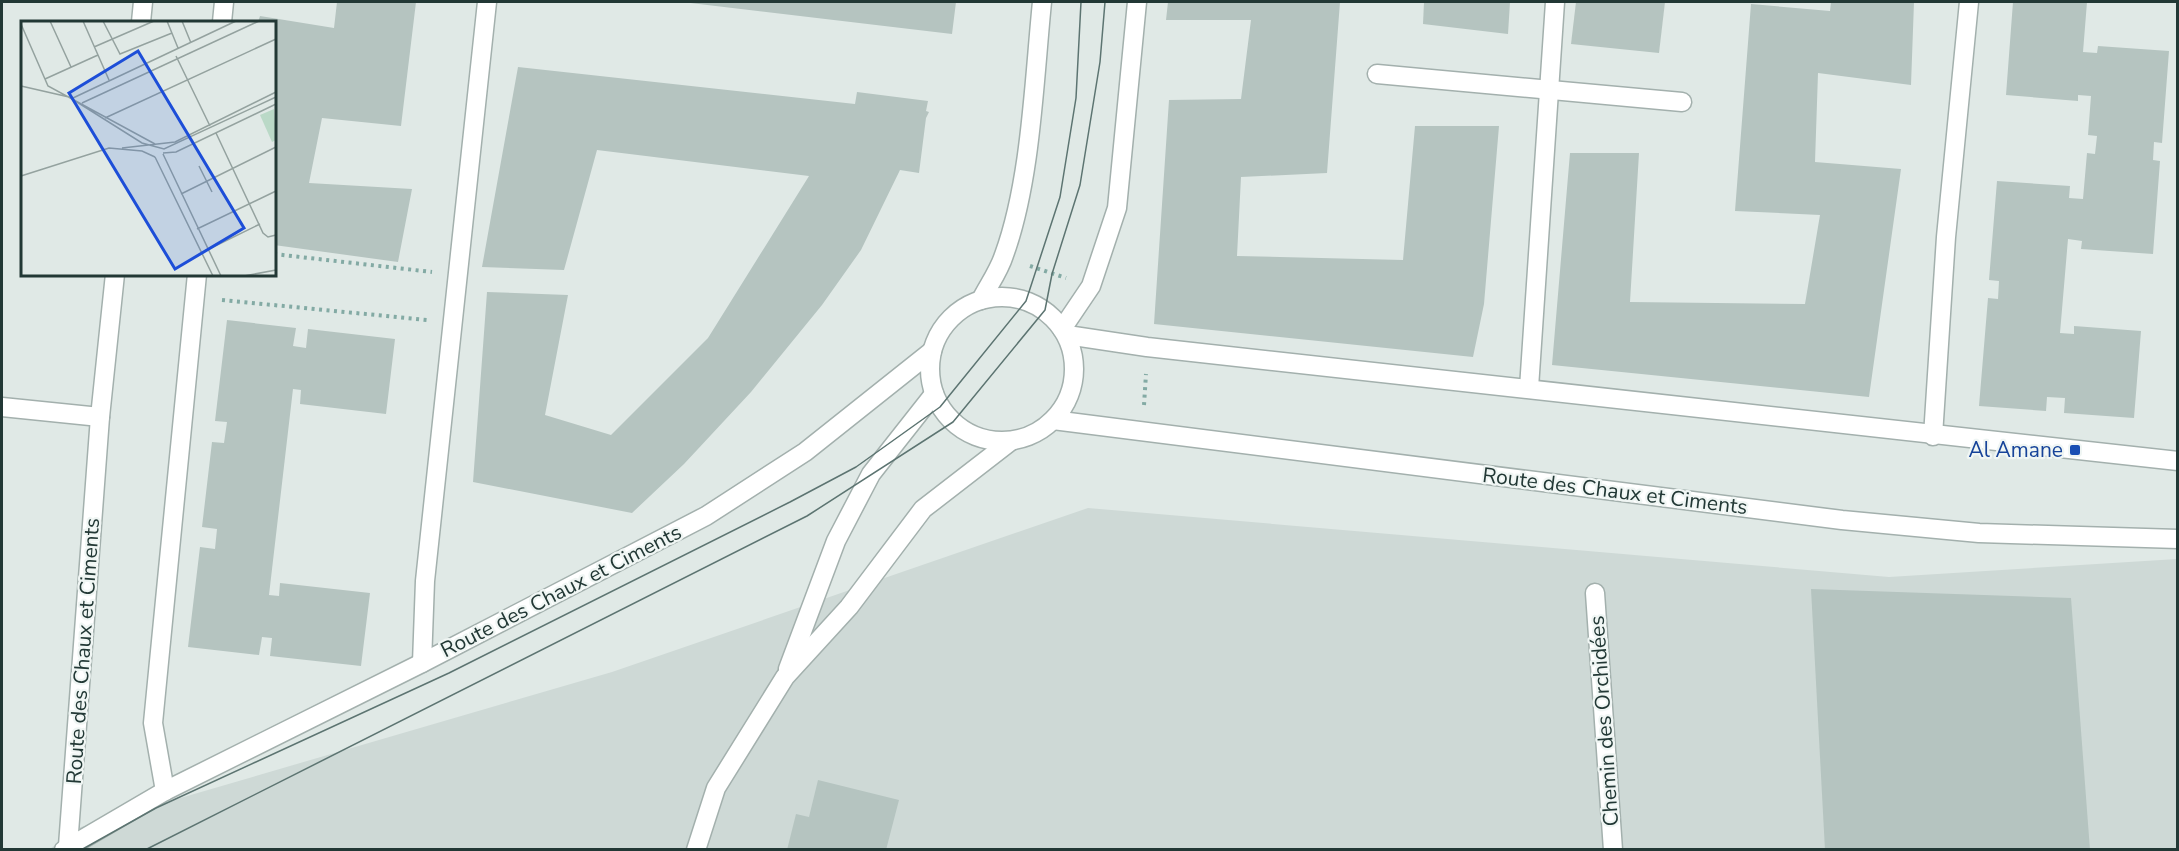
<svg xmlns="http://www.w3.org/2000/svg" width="2179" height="851" viewBox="0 0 2179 851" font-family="'Nunito Sans',sans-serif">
	<rect width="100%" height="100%" fill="#e0e9e6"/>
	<polygon fill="#ced9d6" points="1088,508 1889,577 2177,559 2177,849 49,850 74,829 612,672"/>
	<g fill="#b5c4c0">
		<polygon points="337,2 416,2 401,126 322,118 309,183 412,189 398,262 274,245 274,22 258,22 260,16 334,28"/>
		<polygon points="682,2 956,2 952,34"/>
		<polygon points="1168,2 1340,2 1327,173 1241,177 1237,256 1403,260 1415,126 1499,126 1484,304 1473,357 1154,324 1169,100 1241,99 1251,20 1166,20"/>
		<polygon points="1424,2 1510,2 1508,34 1423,24"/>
		<polygon points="1576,2 1665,2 1659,53 1571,44"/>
		<polygon points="1831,2 1914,2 1911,85 1818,73 1815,162 1901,169 1869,397 1552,365 1570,153 1639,153 1630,302 1805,304 1820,215 1735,211 1751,4 1830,11"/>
		<polygon points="2013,2 2087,2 2083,52 2097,53 2098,46 2169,51 2162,143 2154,142 2153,160 2160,161 2153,254 2081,249 2082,241 2068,239 2060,333 2074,334 2074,326 2141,331 2134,418 2064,413 2065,398 2047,397 2046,411 1979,406 1988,298 1998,299 1999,281 1989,280 1997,181 2070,186 2069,198 2083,199 2087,153 2095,154 2097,136 2088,135 2091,96 2078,95 2078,101 2006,95"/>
		<polygon points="518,67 855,104 857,92 928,101 926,111 929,112 926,118 919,173 900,170 861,250 822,305 751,392 684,464 632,513 473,482 487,292 568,295 545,415 611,435 708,338 809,176 597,150 564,270 482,267"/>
		<polygon points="227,320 296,328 293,346 306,348 308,329 395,339 386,414 300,404 301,390 293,389 269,595 279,596 280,583 370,593 361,666 270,656 272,638 262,637 259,655 188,647 200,547 215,549 217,529 202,527 212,442 224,443 227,422 215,421"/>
		<polygon points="1811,589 2071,598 2090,850 1825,850"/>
		<polygon points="818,780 899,800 886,850 787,850 796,814 809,817"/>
	</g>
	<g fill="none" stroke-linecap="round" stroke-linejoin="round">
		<defs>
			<g id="minor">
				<polyline points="141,22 143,2"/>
				<polyline points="222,22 224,2"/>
				<polyline points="1377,74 1682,102"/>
				<circle cx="1002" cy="369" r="72"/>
				<path d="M981,300C988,286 999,271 1004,255C1031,181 1034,81 1042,2"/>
				<polyline points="1062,329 1091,286 1117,208 1137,2"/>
				<polyline points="1067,335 1147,347 2178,461"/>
				<polyline points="1529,388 1555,2"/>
				<polyline points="2,407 100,417"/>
				<polyline points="1053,420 1842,520 1979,533 2178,539"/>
				<polyline points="1933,436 1946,237 1969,2"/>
				<polyline points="1595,593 1613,850"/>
				<polyline points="422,663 425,581 487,2"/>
				<polyline points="788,669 836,541 871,474 934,394"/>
				<polyline points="165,791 153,723 197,274"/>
				<polyline points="68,846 100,417 115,274"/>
				<polyline points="64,850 165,791 422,663 706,516 805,452 932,351"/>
				<polyline points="696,850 716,788 785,677 849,607 923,509 1011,441"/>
			</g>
		</defs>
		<use href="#minor" stroke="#a3b0ad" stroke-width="21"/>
		<g stroke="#83aaa4" stroke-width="4" stroke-dasharray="3 4.5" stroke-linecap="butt">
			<polyline points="274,254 432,272"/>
			<polyline points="1030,266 1066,278"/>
			<polyline points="222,300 427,320"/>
			<polyline points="1144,405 1146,374"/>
		</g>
		<use href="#minor" stroke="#fff" stroke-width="18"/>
		<g stroke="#5c7471" stroke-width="1.5">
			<polyline points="81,850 156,808 449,673 790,502 856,467 940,407 1026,301 1060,197 1076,98 1081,2"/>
			<polyline points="145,850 807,516 953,422 1045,310 1052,274 1080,185 1100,62 1105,2"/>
		</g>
	</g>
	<rect fill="#1a4fb4" stroke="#f0f6f4" stroke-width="2" x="2069" y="444" width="12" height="12" rx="3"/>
	<g text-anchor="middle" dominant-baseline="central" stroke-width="4.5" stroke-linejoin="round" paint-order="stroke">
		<g font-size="21" fill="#164399" stroke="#f0f6f4" text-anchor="end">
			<text x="2063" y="450">Al Amane</text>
		</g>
		<g font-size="21" fill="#223835" stroke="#f0f6f4">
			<text transform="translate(1615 491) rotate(7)">Route des Chaux et Ciments</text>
			<text transform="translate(561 591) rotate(-27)">Route des Chaux et Ciments</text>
			<text transform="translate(83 651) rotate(-86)">Route des Chaux et Ciments</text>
			<text transform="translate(1604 721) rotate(-94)">Chemin des Orchidées</text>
		</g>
	</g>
	<g transform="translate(21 21)">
		<rect width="255" height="255" fill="#e0e9e6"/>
		<path d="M253,88L255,119L251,121L239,94Z" fill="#bad9c7"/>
		<path fill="none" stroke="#94a29f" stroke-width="1.5" d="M29,0L50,46M62,0L88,59M82,0L99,33L151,12M146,0L157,27M161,0L170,22M0,3L27,65L134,123M73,26L133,0M155,35L189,105M24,58L77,34M0,65L48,76L121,122L143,128L255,76M52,77L215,0M61,82L238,0M84,97L255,18M195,112L242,212L247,216L255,214M101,127L154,121L255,71M142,132L155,131L255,83M142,133L200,255M134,136L192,255M178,145L191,171M0,155L88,127L121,130L134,136M160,173L255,126M176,208L255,170M186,229L239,203M223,255L255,249"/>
		<path fill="#1d4ed8" fill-opacity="0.15" stroke="#1d4ed8" stroke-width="3" d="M117,30L223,207L154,248L48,72Z"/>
		<rect width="255" height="255" fill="none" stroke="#223835" stroke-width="3"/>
	</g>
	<rect width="2179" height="851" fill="none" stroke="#223835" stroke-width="6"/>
</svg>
